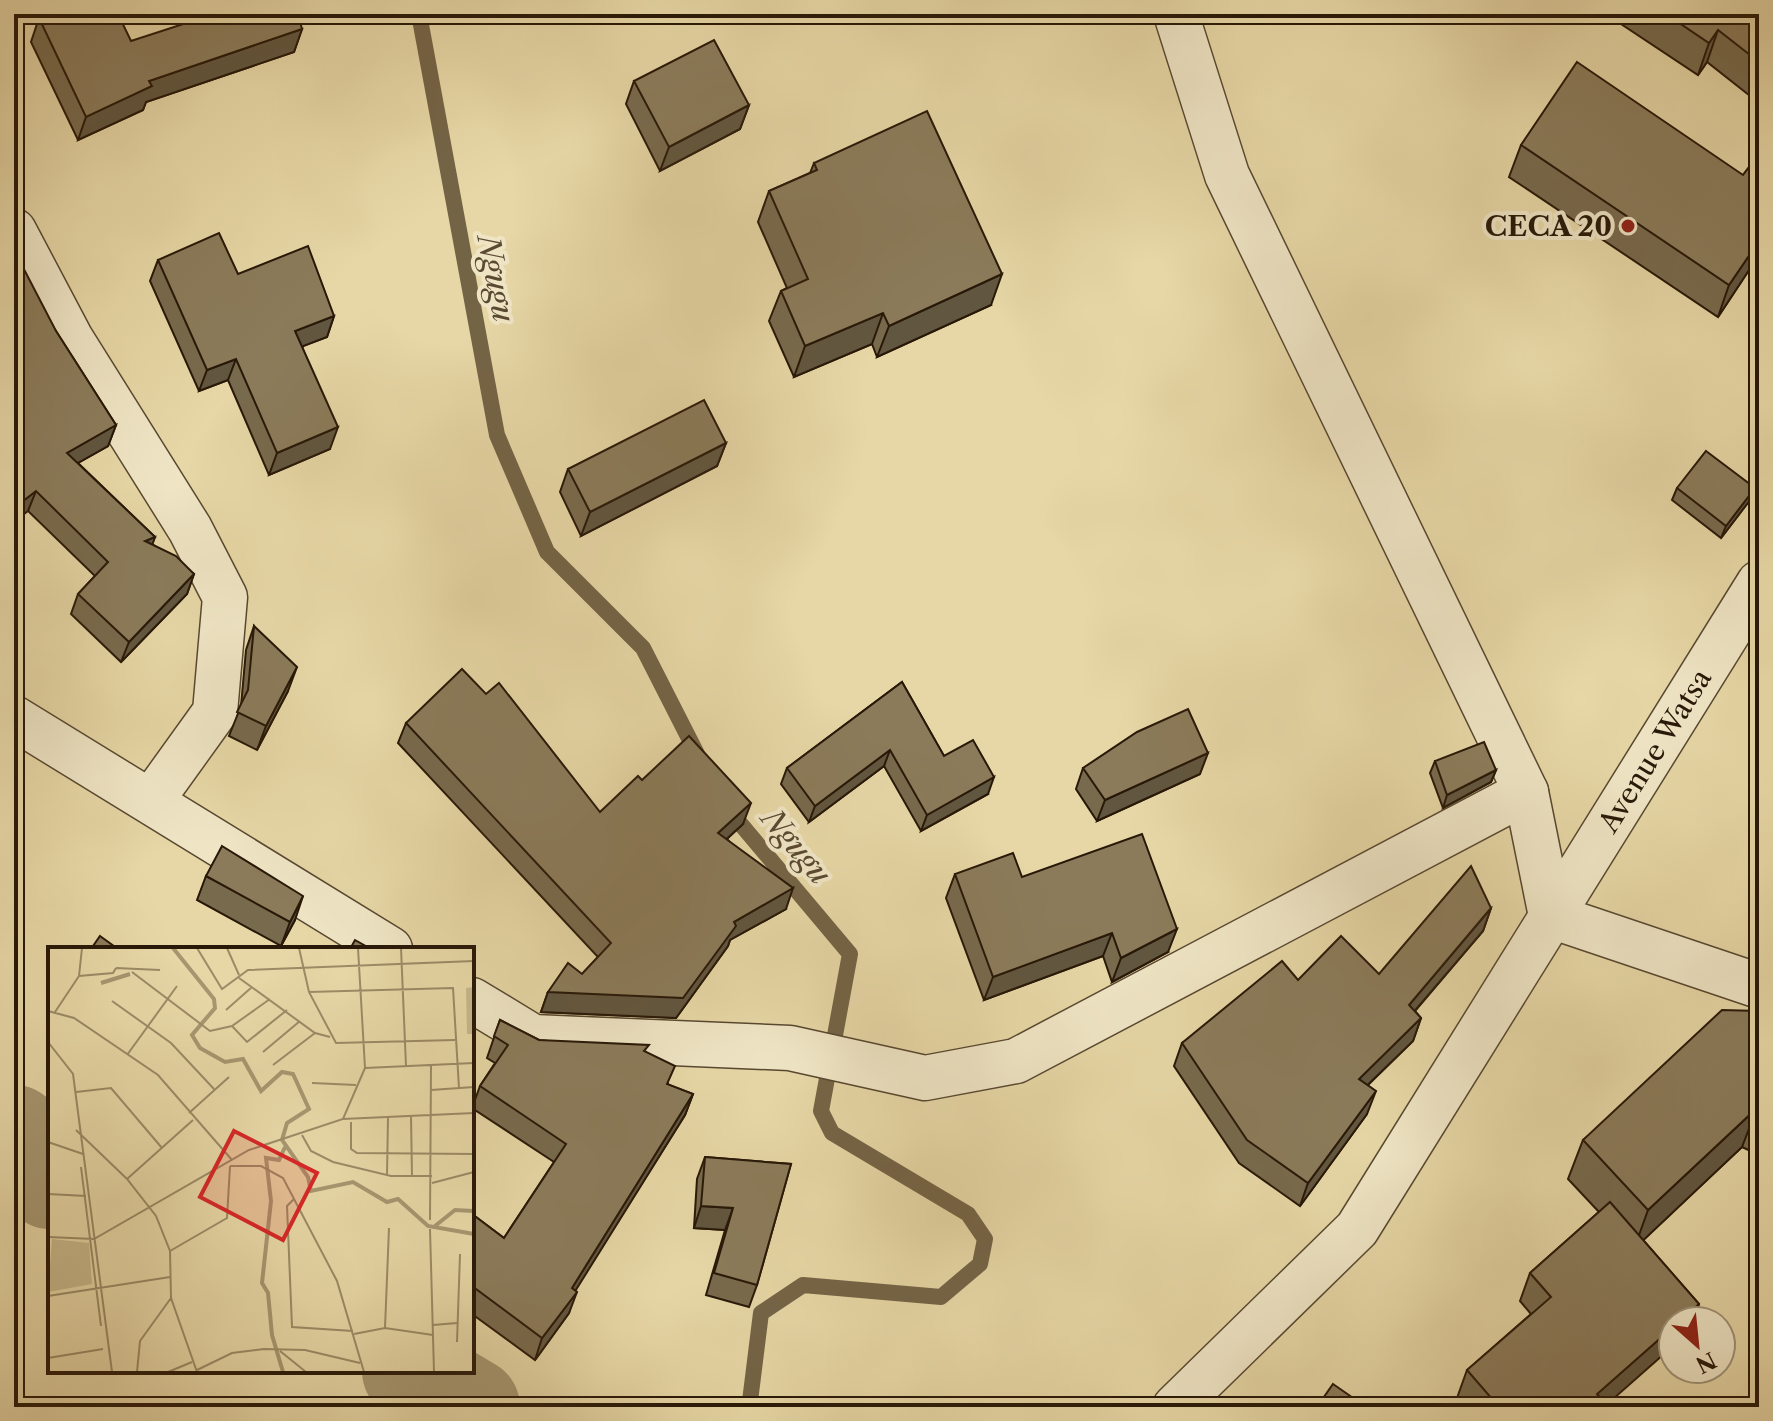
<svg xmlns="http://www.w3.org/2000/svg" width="1773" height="1421" viewBox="0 0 1773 1421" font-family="'Libre Caslon Text',serif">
	<rect width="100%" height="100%" fill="#e7d7a6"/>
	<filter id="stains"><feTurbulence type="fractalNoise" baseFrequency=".0025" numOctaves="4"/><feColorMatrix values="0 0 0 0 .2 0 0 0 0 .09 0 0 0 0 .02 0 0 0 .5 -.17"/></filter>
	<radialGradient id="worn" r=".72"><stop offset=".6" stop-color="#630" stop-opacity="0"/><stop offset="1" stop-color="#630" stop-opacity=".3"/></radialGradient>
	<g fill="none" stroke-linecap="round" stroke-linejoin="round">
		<g stroke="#746446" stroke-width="16">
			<polyline points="419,14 497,435 547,552 643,648 697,754"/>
			<polyline points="728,809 850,954 821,1111 832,1133 968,1214 985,1239 980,1264 941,1297 803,1285 761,1313 750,1401 754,1407"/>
		</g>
		<g stroke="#a69670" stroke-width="98">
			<polyline points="14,1134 50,1180"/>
			<polyline points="411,1371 471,1407"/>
		</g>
		<defs>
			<g id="minor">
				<polyline points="1176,14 1227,175 1526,792 1551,916"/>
				<polyline points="14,231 71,339 190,529 225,597 215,712 151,801"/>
				<polyline points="14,718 390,949"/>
				<polyline points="1551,916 1759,986"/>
				<polyline points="472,1000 533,1037 790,1048 925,1078 1016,1061 1526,792"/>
				<path id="s1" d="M1175,1407L1357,1229L1759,583"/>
			</g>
		</defs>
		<use href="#minor" stroke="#584830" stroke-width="47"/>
		<use href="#minor" stroke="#efe5c5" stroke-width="44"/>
	</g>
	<g fill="#786a4d" stroke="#281808" stroke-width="2">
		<polygon points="1606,14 1759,14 1759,103 1707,62 1698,75"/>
		<polygon points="39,18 131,41 302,29 294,52 146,102 143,110 78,140 31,42"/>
		<polygon points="634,81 749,105 740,129 660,171 626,104"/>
		<polygon points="1521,145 1743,175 1759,154 1759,263 1755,261 1718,317 1509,177"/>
		<polygon points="814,163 991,305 877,357 872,344 794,377 769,321 781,291 787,288 758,222 769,191 810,173"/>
		<polygon points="158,260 238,274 334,316 327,337 302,346 330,449 269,475 228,380 199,391 150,281"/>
		<polygon points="56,331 116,425 108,446 78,463 155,537 152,544 194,574 187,594 121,662 71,614 78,594 95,576 28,511"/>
		<polygon points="726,443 717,466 581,536 560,492 568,469"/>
		<polygon points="1677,488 1755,488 1750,500 1721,538 1672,500"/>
		<polygon points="254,626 288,691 257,750 229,736 241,706 246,650"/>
		<polygon points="902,682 944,756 988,794 921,831 884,766 809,822 781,784 787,768"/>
		<polygon points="406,723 600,812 642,780 743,824 727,839 786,909 730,940 728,946 676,1018 541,1012 548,992 582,974 598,957 398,743"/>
		<polygon points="1435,761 1496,770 1491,782 1443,808 1430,773"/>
		<polygon points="1083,768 1200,774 1097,821 1076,789"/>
		<polygon points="955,874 1022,877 1168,952 1112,982 1103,956 984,1000 946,898"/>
		<polygon points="206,876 295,920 281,946 197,900"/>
		<polygon points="1491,908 1483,931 1415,1011 1421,1018 1413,1041 1368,1085 1367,1114 1300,1206 1239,1163 1174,1066 1182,1043 1298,980 1379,974"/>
		<polygon points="1759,1011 1759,1155 1742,1147 1643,1240 1699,1304 1693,1321 1673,1321 1606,1405 1608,1407 1464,1407 1457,1398 1467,1370 1531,1314 1520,1301 1530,1273 1599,1212 1568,1179 1583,1140"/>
		<polygon points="500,1020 539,1040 646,1052 669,1085 693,1094 685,1115 575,1290 569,1313 535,1360 472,1314 472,1214 504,1238 554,1162 472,1108 480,1086 495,1063 487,1058"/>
		<polygon points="705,1157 791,1164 757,1285 749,1307 706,1295 725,1230 694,1228 697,1179"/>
		<polygon points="1759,1331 1759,1357 1751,1352"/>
	</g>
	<g fill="#61563f" stroke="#281808" stroke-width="2">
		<polygon points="302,29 294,52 146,102 143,110 78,140 86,117 149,81"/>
		<polygon points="1718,30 1707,62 1698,75 1709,43"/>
		<polygon points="749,105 740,129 660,171 669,147"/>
		<polygon points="1759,241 1759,251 1755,261 1718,317 1729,285"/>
		<polygon points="1002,274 991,305 877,357 889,326"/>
		<polygon points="883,313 872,344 794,377 805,346"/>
		<polygon points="334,316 327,337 288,352 295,331"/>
		<polygon points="236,359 228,380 199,391 207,370"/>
		<polygon points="116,425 108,446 60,473 67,453"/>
		<polygon points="338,427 330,449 269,475 277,453"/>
		<polygon points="726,443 717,466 581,536 590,512"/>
		<polygon points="1755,488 1750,500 1721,538 1726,526"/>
		<polygon points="36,491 28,511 14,522 14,508"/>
		<polygon points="155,537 148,557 145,541"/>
		<polygon points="194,574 187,594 121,662 129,642"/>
		<polygon points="297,667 288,691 257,750 266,726"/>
		<polygon points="890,750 884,766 809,822 815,806"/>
		<polygon points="1208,753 1200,774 1097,821 1105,800"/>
		<polygon points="1496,770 1491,782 1443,808 1447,795"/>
		<polygon points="994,777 988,794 921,831 927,815"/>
		<polygon points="751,803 743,824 711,853 718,833"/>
		<polygon points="793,888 786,909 730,940 728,946 676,1018 541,1012 548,992 734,922"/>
		<polygon points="303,896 295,920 281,946 290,922"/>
		<polygon points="1491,908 1483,931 1400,1028 1409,1005"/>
		<polygon points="1177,929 1168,952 1112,982 1121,958"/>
		<polygon points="1112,933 1103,956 984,1000 993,977"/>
		<polygon points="1421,1018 1413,1041 1350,1102 1359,1079"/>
		<polygon points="1376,1091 1367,1114 1300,1206 1308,1183"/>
		<polygon points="693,1094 685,1115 564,1309 572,1288"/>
		<polygon points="1757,1108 1742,1147 1634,1249 1648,1210"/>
		<polygon points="701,1206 733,1208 725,1230 694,1228"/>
		<polygon points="577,1292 569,1313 535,1360 542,1338"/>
		<polygon points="1699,1304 1693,1321 1680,1321"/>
		<polygon points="1673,1327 1673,1346 1604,1407 1597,1394"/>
	</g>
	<g fill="#8b7b5a" stroke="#281808" stroke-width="2">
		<polygon points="49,14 118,14 131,41 214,14 298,14 302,29 149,81 152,86 86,117 39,18"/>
		<polygon points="1666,14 1759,14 1759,62 1718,30 1709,43"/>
		<polygon points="714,40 749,105 669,147 634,81"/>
		<polygon points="1577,62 1743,175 1759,154 1759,241 1729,285 1521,145"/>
		<polygon points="927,111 1002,274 889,326 883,313 805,346 781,291 808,279 769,191 817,170 814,163"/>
		<polygon points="219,233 238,274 308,246 334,316 295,331 338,427 277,453 236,359 207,370 158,260"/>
		<polygon points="14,250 56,331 116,425 67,453 155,537 145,541 176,556 194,574 129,642 78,594 108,562 36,491 14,508"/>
		<polygon points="704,400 726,443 590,512 568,469"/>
		<polygon points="1706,451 1755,488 1726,526 1677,488"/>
		<polygon points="254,626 297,667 266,726 237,712 248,690"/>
		<polygon points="462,669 486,694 499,683 600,812 638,776 642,780 689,736 751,803 718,833 793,888 734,922 736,926 683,998 548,992 568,963 582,974 611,943 406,723"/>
		<polygon points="902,682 944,756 973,740 994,777 927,815 890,750 815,806 787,768"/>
		<polygon points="1188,709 1208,753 1105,800 1083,768 1137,732"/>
		<polygon points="1484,742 1496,770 1447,795 1435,761"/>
		<polygon points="1142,834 1177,929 1121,958 1112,933 993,977 955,874 1013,853 1022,877"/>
		<polygon points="222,846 303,896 290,922 206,876"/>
		<polygon points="1471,866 1491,908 1409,1005 1421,1018 1359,1079 1376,1091 1308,1183 1247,1140 1182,1043 1282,961 1298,980 1341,936 1379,974"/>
		<polygon points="100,936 118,949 91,949"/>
		<polygon points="355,940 371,949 350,949"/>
		<polygon points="1722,1010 1759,1011 1759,1110 1757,1108 1648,1210 1583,1140"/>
		<polygon points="500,1020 539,1040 649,1045 644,1051 675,1066 667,1084 693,1094 572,1288 577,1292 542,1338 472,1286 472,1214 504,1238 566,1144 480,1086 508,1045 494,1036"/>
		<polygon points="705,1157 791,1164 757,1285 714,1273 733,1208 701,1206"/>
		<polygon points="1610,1202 1699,1304 1680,1321 1673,1321 1673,1327 1597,1394 1608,1407 1499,1407 1467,1370 1551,1297 1530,1273"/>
		<polygon points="1333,1384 1366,1407 1317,1407"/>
	</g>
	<circle fill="#8f2418" stroke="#efe5c5" stroke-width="3" cx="1628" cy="226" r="8"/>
	<g text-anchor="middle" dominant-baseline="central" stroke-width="8" stroke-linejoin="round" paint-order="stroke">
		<g font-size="28" font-weight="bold" fill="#281808" stroke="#efe5c5" text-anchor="end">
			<text x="1612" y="226">CECA 20</text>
		</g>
		<g font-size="28" fill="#281808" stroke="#efe5c5">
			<text stroke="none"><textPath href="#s1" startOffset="818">Avenue Watsa</textPath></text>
		</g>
		<g font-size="30" font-style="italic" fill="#5a4a32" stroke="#efe5c5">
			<text transform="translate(496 278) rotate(79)">Ngugu</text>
			<text transform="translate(796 846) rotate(50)">Ngugu</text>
		</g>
	</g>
	<g transform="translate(48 947)">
		<rect width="426" height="426" fill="#e7d7a6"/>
		<path d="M426,40V87H419L418,41ZM4,292L41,296L44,337L0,345Z" fill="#c7b78b"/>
		<path fill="none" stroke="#a69670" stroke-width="4" d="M125,1L166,52L167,61L144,88L152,101L177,115L195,112L213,144L234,125L245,127L261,162L239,176L234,193L260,230L263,244L305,235L339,255L350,252L380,279L426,287M53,36L82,27M387,279L407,263L426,264M235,425L224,388L220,346L214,336L223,254L218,211L231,213L237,200"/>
		<path fill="none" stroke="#9b8b67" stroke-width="2" d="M149,1L174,42L200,23L426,14M179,1L191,28M251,1L261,45L288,96L407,93M353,1L358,119M68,21L112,23M84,25L162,84L184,79L222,52M31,29L65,26L68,21M191,31L267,86L282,90M261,45L405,41L411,141M64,54L123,96L166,142M178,63L204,40M0,64L26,71L110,128L184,213M7,65L31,29L34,1M184,79L199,95L239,63M0,95L25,127L64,425M215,105L252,74M79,108L129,39M225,118L267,86M317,121L426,116M264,136L308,138M383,143L426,140M28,145L63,141L114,201M141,166L181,130M363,169L364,230M295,172L426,166M303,175V202L309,206L426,207M28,183L79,232L108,269L122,304L123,351L149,425M254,188L263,204L285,215L343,229H384M0,195L35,207M182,219H213L235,231L289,334L316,425M33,220L53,379M339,228L340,171M79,232L145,173M384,236L426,225M0,247L38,249M246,252L239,259L244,380L305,384M382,273L383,118M382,282L386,425M0,290L46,292L201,203L295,172L317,121L310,1M122,304L179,271L182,219M0,349L122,330M385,378L409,376M337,381L341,281M306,387L337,381L385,388M409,395L412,307M232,404L258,425M0,411L55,402M149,423L184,406L216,402L257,403L312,416M89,425L92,394L123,351M120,425L144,415"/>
		<path fill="#d62828" fill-opacity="0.15" stroke="#d62828" stroke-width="4" d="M186,184L269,226L235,293L152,250Z"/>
		<rect width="426" height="426" fill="none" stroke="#281808" stroke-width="4"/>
	</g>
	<rect width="1773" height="1421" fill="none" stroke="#e7d7a6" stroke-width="48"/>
	<rect x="16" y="16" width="1741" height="1389" fill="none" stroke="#281808" stroke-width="4"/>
	<rect x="24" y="24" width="1725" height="1373" fill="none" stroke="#281808" stroke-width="2"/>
	<g transform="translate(1697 1345) rotate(153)"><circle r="38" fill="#efe5c5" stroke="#9f9379" stroke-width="2"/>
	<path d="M0-6L14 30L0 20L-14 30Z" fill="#8f2418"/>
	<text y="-12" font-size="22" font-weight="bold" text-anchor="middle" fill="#281808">N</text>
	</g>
	<rect width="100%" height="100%" filter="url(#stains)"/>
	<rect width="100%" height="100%" fill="url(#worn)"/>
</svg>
